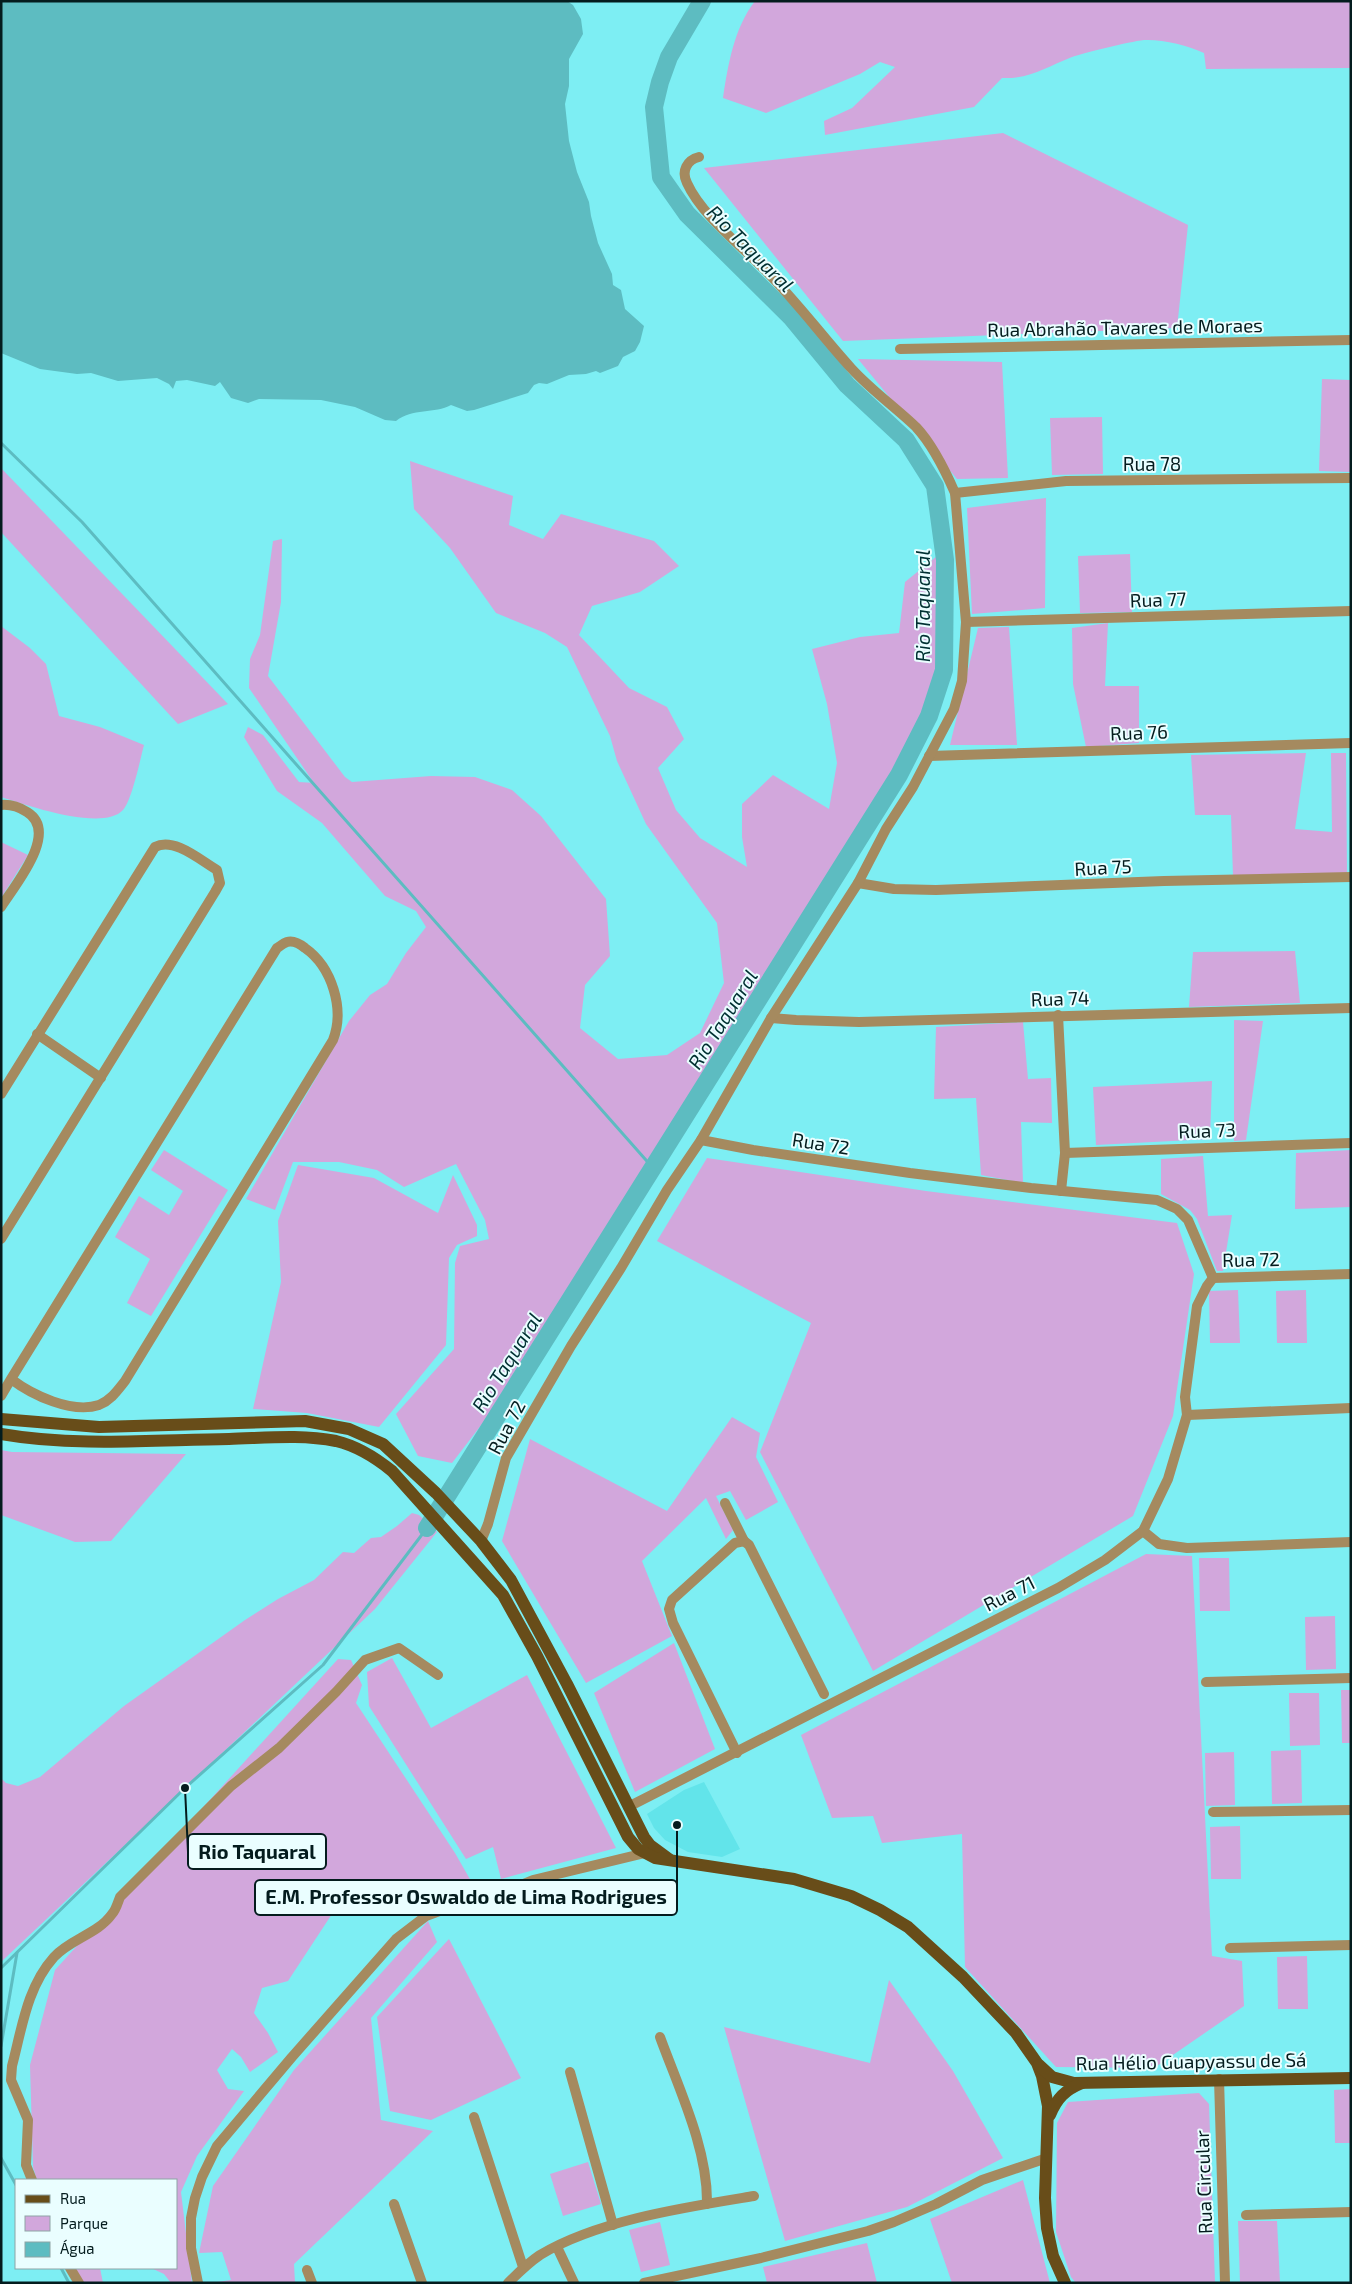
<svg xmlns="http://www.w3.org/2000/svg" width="1352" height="2284" viewBox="0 0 1352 2284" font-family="'Exo 2',sans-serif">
	<rect width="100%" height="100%" fill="#7deef3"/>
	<polygon fill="#62e4ea" points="704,1782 740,1849 722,1857 688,1852 665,1840 654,1828 647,1814 684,1790"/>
	<g fill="#d2a7dc">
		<path d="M755,1H1351V68L1206,69L1204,53C1188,45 1161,39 1144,40C1128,42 1087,52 1072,57C1046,67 1031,79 1002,78L974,107L825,135L824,121L852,108L895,67L880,62L860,74L766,113L723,98C728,65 734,28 755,1Z"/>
		<polygon points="1003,133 1188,225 1177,328 843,341 704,168"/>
		<polygon points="858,359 1002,362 1008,478 957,479"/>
		<polygon points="1322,379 1351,380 1351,472 1319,471"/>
		<polygon points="1102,417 1103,474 1052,475 1050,418"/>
		<polygon points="410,461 513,496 509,525 543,539 561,514 654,541 679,566 640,592 592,606 579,635 629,688 667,707 684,739 658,768 676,810 700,838 747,867 742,837 742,804 773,775 829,809 837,763 827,704 812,649 860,637 899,633 905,582 937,556 940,598 939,669 926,717 684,1125 640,1195 575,1283 518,1377 452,1463 418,1456 396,1414 454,1349 455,1263 460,1246 489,1239 485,1220 456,1164 404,1187 377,1170 339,1162 293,1162 275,1210 246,1199 349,1021 370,995 387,984 406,953 426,927 416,911 385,896 322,823 277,791 244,737 248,727 263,735 299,782 314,783 249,688 250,659 260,635 273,541 282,539 281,602 268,676 345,777 352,782 431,776 475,777 512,790 541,816 606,899 610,956 585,985 580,1028 618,1059 667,1055 700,1033 724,983 717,923 646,824 617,761 610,736 567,647 545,633 496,613 450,548 414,509"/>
		<polygon points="1,468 228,704 178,724 1,532"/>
		<polygon points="1046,498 1045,608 972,614 967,508"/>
		<polygon points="1130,554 1132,612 1080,613 1078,556"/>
		<polygon points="1108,623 1105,686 1139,686 1139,743 1086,747 1073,684 1072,628"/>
		<path d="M1,626L30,648L46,664L59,716L100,727L144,745C140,760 132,800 123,810C103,832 26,805 1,797Z"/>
		<polygon points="1009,627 1017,745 950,745 978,628"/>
		<polygon points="1306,753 1295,829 1332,832 1331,753 1346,753 1347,873 1233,876 1231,815 1195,815 1191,755"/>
		<polygon points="1,842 28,855 1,898"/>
		<polygon points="1295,951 1300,1003 1189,1007 1193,952"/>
		<polygon points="1234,1020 1263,1021 1246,1140 1234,1141"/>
		<polygon points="1023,1022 1028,1079 1051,1078 1052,1123 1021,1122 1023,1183 981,1175 976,1098 934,1099 936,1027"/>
		<polygon points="1212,1081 1210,1139 1096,1145 1093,1087"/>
		<polygon points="164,1150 228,1190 151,1316 127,1303 150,1259 115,1237 139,1196 169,1215 183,1191 151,1170"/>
		<polygon points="1351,1150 1351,1207 1295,1209 1296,1153"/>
		<polygon points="1203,1156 1208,1216 1232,1215 1223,1271 1217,1271 1197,1219 1190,1210 1161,1194 1161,1159"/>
		<polygon points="707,1158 926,1191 1177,1223 1194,1274 1173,1416 1133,1516 873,1671 760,1452 811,1323 657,1241"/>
		<polygon points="298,1165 374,1178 438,1213 453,1175 477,1225 477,1236 457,1245 449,1258 446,1345 379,1427 307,1413 253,1409 281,1282 278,1221"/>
		<polygon points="1238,1290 1240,1343 1210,1343 1209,1291"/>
		<polygon points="1306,1290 1307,1343 1277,1343 1276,1291"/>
		<polygon points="732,1417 760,1433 756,1457 778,1502 746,1520 730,1491 716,1496 733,1530 726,1539 706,1498 642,1561 672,1636 586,1683 502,1541 530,1439 667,1511"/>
		<polygon points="1,1450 12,1452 186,1454 111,1541 75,1542 1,1515"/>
		<polygon points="412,1513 419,1515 437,1532 375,1609 1,1962 1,1778 6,1783 18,1786 40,1777 124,1706 245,1620 278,1599 314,1580 343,1552 354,1553 371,1538 381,1537 397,1526"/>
		<polygon points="1146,1554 1192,1556 1212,1956 1242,1961 1244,2006 1154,2068 1056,2067 965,1967 962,1834 882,1843 873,1816 832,1818 801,1735"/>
		<polygon points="1199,1558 1229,1558 1230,1611 1200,1611"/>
		<polygon points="1335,1616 1336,1669 1306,1670 1305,1617"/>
		<polygon points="674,1643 715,1749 635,1792 594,1693"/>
		<polygon points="392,1658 431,1728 527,1675 616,1848 501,1879 493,1847 466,1859 369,1706 367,1672"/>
		<polygon points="338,1659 351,1660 362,1685 356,1703 455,1853 471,1881 454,1894 409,1915 393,1912 367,1902 343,1903 330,1917 288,1981 262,1988 254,2013 268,2033 278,2052 250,2072 241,2057 232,2049 217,2070 228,2089 244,2091 197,2156 181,2192 192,2283 171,2283 164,2274 151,2268 176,2268 176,2180 37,2180 33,2167 30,2065 55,1970"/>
		<polygon points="1351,1690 1351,1743 1342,1743 1341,1690"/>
		<polygon points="1289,1693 1319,1693 1320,1745 1290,1746"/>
		<polygon points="1301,1750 1302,1803 1272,1804 1271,1751"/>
		<polygon points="1234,1752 1235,1805 1206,1806 1205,1753"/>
		<polygon points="1240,1826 1241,1879 1211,1879 1210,1827"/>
		<polygon points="428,1921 437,1942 371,2018 381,2120 433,2131 294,2264 295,2283 211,2283 231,2280 222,2252 199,2253 213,2186 294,2070"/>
		<polygon points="449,1939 521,2078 431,2120 390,2111 377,2017"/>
		<polygon points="1307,1956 1308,2009 1278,2009 1277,1957"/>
		<polygon points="889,1980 953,2071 1003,2158 907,2207 785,2241 724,2027 870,2063"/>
		<polygon points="1351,2089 1351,2143 1335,2143 1334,2090"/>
		<polygon points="1199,2093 1209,2104 1215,2283 1076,2283 1071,2277 1056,2232 1057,2123 1068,2102"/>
		<polygon points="588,2162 601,2204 563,2216 550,2174"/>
		<polygon points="1023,2180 1050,2283 952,2283 930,2219"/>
		<polygon points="1238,2221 1277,2221 1280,2283 1240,2283"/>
		<polygon points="660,2222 670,2265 641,2272 629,2230"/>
		<polygon points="867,2243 877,2283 767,2283 763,2267"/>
		<polygon points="71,2268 100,2268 103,2283 79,2283"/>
	</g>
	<path fill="#5dbcc1" d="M1,1H567L573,5L581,19L583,34L569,59V86L565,104L569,141L577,172L589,202L591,216L598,243L612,274L613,285L621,290L625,309L644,326L640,342L635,351L623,357L618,366L600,373L596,371L586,374L569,375L547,384L539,383L534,385L528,393L474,410L467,411L451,405C435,414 412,408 396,421L385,420L355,407L321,400L259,399L248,403L231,398L220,382L215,386L187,380L176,381L173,389L169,384L157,378L118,381L91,373L77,374L40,369L1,353Z"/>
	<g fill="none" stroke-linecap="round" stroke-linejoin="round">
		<g stroke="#5dbcc1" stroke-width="3">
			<polyline points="1,443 82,522 653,1168"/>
			<polyline points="1,1968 185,1788 323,1665 427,1528"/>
			<polyline points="1,2046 17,1953"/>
			<polyline points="1,2158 16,2185"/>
			<polyline points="61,2268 69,2283"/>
		</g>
		<polyline stroke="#5dbcc1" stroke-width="18" points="427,1528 899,775 929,716 944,670 945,560 935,486 906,440 847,385 791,317 687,214 661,177 654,107 660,82 669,57 702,1"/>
		<g stroke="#a58a5f" stroke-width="10">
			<polyline points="900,349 1351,340"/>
			<polyline points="955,493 1066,481 1351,478"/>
			<polyline points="966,622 1351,611"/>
			<polyline points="929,756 1351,743"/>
			<path d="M1,805C11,804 19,807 27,812C60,832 15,885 1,907"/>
			<polyline points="858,883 894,889 936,890 1164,881 1351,877"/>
			<polyline points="1058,1015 1065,1153 1061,1191"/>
			<polyline points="771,1018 796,1020 859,1022 1351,1008"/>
			<polyline points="37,1034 101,1078"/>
			<path d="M1,1094L155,847C174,837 200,860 217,870L220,883L215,892L1,1239"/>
			<polyline points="701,1140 753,1150 910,1173 1031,1188 1157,1200 1177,1209 1188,1220 1213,1278"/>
			<polyline points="1065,1153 1351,1143"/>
			<polyline points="1213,1278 1351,1274"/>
			<path d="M1,1396L11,1379L277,948C280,946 284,943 287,942C294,940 300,944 305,948C332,967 345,1009 333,1040L125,1381C117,1391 111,1400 99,1405C72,1414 32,1395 11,1379"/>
			<polyline points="1187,1415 1351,1408"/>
			<polyline points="725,1503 744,1541"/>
			<polyline points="1143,1531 1159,1544 1187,1548 1351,1542"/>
			<path d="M481,1541L488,1524L506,1458L571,1346L621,1268L667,1190L701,1140L771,1018L858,883L886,829L913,787L954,709L962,681L966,622L955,493C945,470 933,445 916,427C895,407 871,390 851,368C821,335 795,299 763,268C739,244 701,214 687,183C681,171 687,160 699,157"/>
			<polyline points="1206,1682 1351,1678"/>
			<polyline points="737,1753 673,1623 669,1609 672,1600 735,1543 744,1541 749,1545 824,1694"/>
			<polyline points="628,1807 1058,1588 1105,1560 1143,1531 1168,1479 1187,1415 1185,1397 1197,1306 1207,1286 1213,1278"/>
			<polyline points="1213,1812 1351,1810"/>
			<polyline points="1230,1948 1351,1945"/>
			<path d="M660,2037C679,2089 708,2149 707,2204"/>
			<polyline points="570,2072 613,2225"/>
			<polyline points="1219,2079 1225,2283"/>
			<polyline points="474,2117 523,2267"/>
			<path d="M32,2180L26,2165L28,2120L11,2080L12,2066C22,2028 27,1987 54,1957C70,1939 98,1934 112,1914C116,1910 118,1902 120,1897L231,1786L279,1748L336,1692L365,1660L399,1648L438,1675"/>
			<polyline points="394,2204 422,2283"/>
			<polyline points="1246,2215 1351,2212"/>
			<polyline points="557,2247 574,2283"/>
			<polyline points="70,2268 79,2283"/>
			<polyline points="307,2270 312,2283"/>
			<polyline points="198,2283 191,2248 191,2218 195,2198 202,2177 217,2146 292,2057 396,1939 426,1916 461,1903 497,1895 533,1880 645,1853"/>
			<path d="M508,2283C518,2273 528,2263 540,2255C598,2220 687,2207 754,2196"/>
			<polyline points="644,2283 761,2258 868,2231 894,2222 936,2204 982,2180 1047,2158"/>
		</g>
		<g stroke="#684d19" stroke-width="12">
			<polyline points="1,1419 99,1427 305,1421 349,1429 383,1444 436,1493 481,1541 511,1580 567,1684 644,1837 650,1845 669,1859"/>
			<path d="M1,1434C76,1447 154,1440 229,1439C265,1438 301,1434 336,1441C357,1446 376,1458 392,1471L503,1595L537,1656L628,1837L638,1849L655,1858L794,1879L851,1896L880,1910L908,1927L963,1977L1016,2033L1037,2063L1042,2076L1048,2106L1045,2198L1047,2228L1053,2256L1065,2283"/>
			<polyline points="1039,2065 1052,2077 1074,2083 1351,2078"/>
			<path d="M1050,2115C1057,2098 1065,2090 1082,2083"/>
		</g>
	</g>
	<g text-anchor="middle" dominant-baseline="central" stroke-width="4" stroke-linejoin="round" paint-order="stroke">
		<g font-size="19" fill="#041c1e" stroke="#eafeff">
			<text transform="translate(1125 327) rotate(-1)">Rua Abrahão Tavares de Moraes</text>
			<text x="1152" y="463">Rua 78</text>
			<text transform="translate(1158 599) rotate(-2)">Rua 77</text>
			<text transform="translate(1139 732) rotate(-2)">Rua 76</text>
			<text transform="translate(1103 867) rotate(-3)">Rua 75</text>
			<text transform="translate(1060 998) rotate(-2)">Rua 74</text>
			<text transform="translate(1207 1130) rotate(-2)">Rua 73</text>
			<text transform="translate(821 1143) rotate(9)">Rua 72</text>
			<text transform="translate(1251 1259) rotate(-1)">Rua 72</text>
			<text transform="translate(506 1427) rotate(-62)">Rua 72</text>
			<text transform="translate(1009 1593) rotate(-27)">Rua 71</text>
			<text transform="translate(1191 2061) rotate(-1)">Rua Hélio Guapyassu de Sá</text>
			<text transform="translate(1203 2182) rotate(-92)">Rua Circular</text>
		</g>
		<g font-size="20" font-style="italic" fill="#003032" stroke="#eafeff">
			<text transform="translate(751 248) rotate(45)">Rio Taquaral</text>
			<text transform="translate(922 606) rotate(-90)">Rio Taquaral</text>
			<text transform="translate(722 1019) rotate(-58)">Rio Taquaral</text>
			<text transform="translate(506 1362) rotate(-58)">Rio Taquaral</text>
		</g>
	</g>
	<path fill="none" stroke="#041c1e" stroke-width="2" d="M185 1788L188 1852M677 1825L677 1897"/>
	<g fill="#041c1e" stroke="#eafeff" stroke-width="2">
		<circle cx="185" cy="1788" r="5"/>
		<circle cx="677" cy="1825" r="5"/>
	</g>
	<g fill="#eafeff" stroke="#041c1e" stroke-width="2">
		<rect x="188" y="1834" width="138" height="35" rx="5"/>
		<rect x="255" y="1880" width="422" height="35" rx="5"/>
	</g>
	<g font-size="20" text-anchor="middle" font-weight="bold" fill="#041c1e">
		<text x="257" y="1859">Rio Taquaral</text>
		<text x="466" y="1904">E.M. Professor Oswaldo de Lima Rodrigues</text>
	</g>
	<rect width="1352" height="2284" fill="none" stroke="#041c1e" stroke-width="5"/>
	<rect x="15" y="2179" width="162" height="90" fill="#eafeff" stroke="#8ea4a5"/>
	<rect x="25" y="2195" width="25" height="8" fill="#684d19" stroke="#8ea4a5"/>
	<text x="60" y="2204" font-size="15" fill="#041c1e">Rua</text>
	<rect x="25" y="2216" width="25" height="15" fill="#d2a7dc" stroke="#8ea4a5"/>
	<text x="60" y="2229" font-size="15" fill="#041c1e">Parque</text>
	<rect x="25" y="2242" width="25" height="15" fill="#5dbcc1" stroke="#8ea4a5"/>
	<text x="60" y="2254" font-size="15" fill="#041c1e">Água</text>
</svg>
